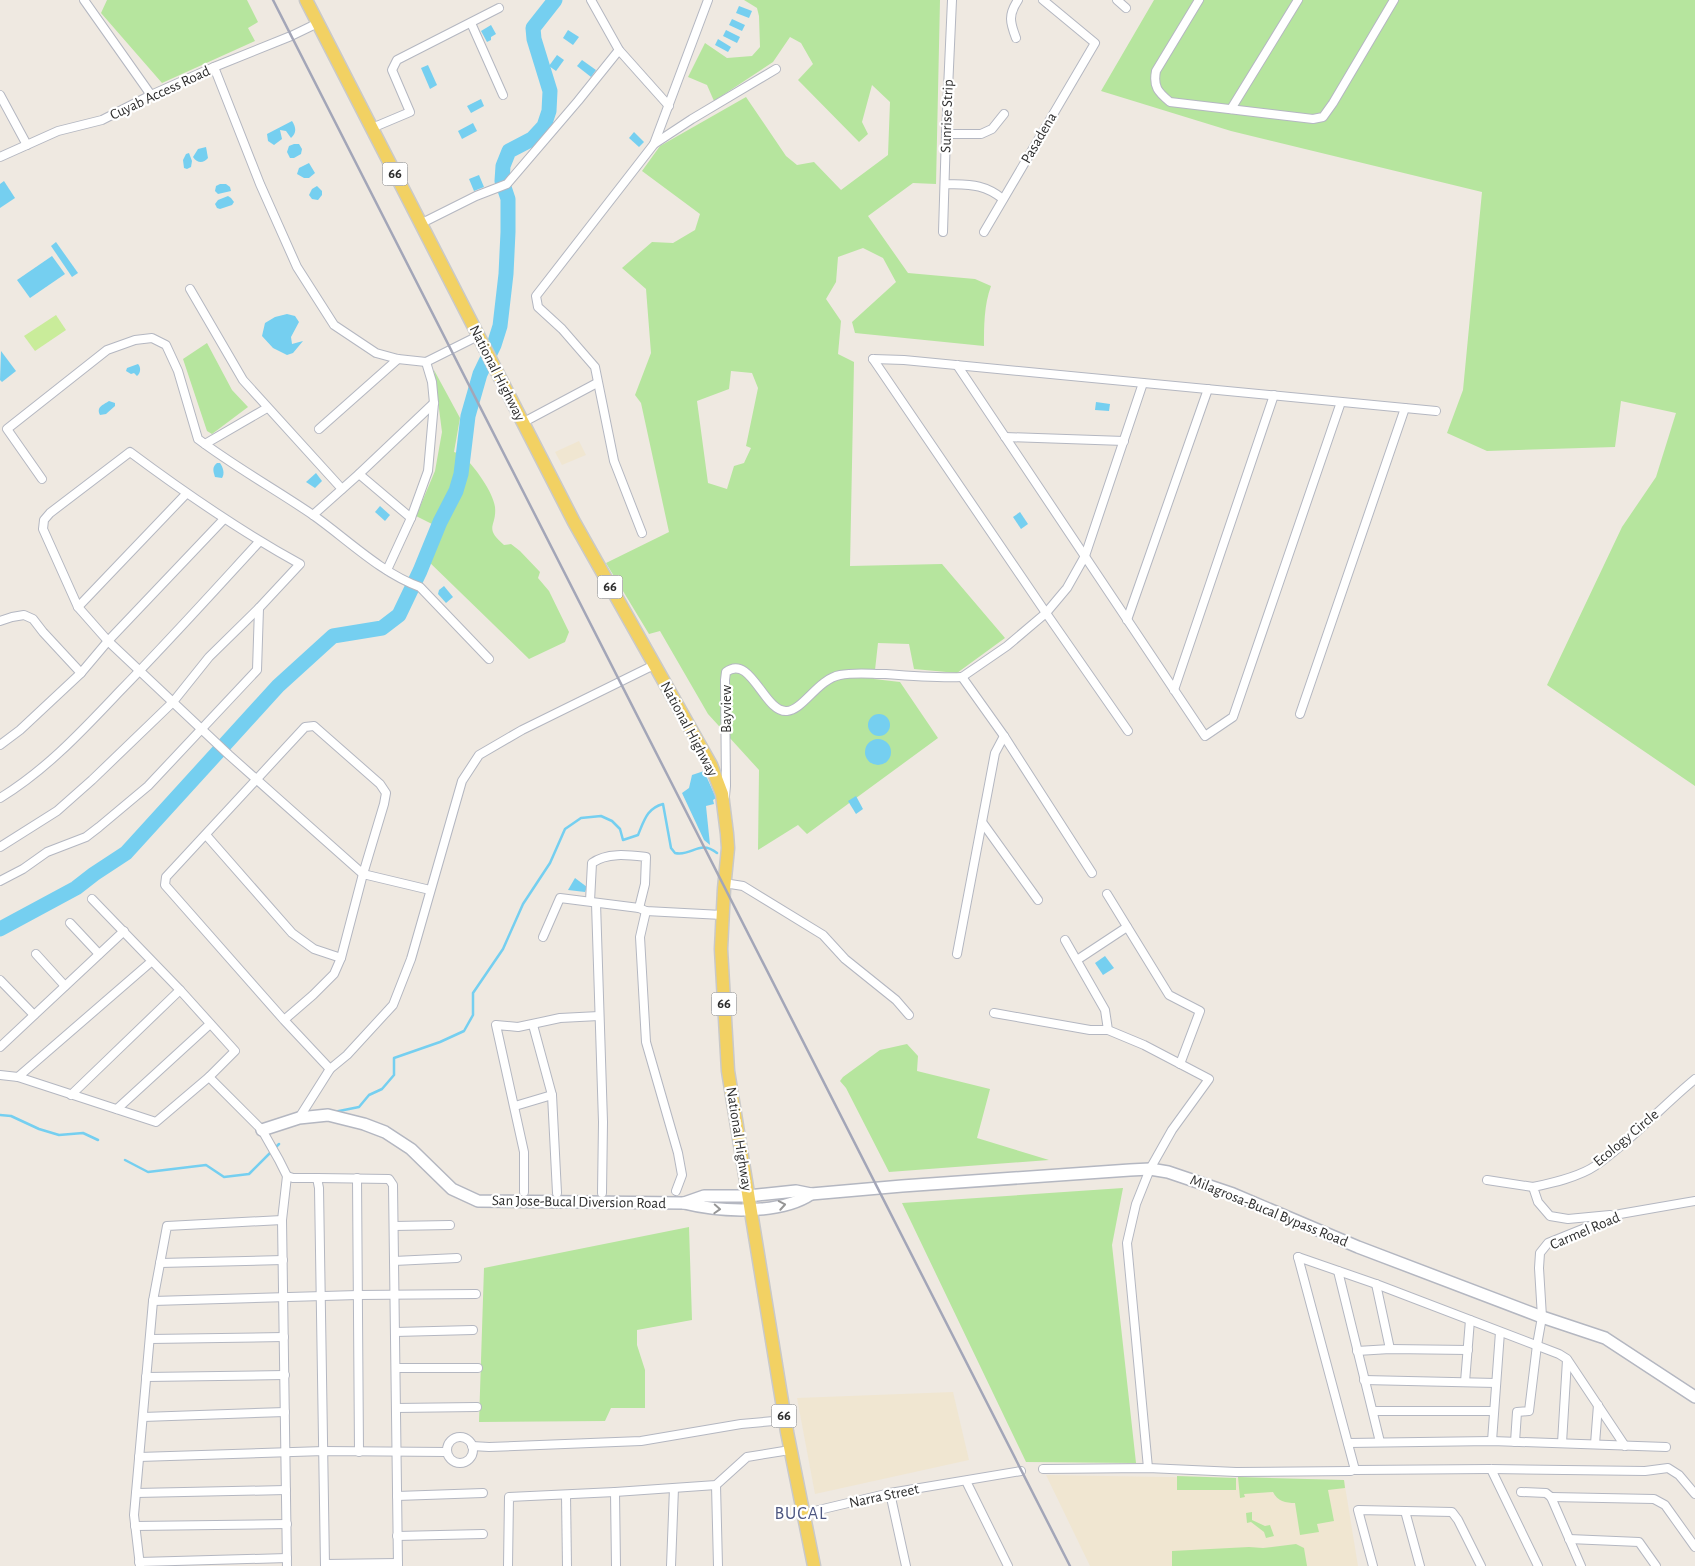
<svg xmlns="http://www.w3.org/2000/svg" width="1695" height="1566" viewBox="0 0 1695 1566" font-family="'Alegreya Sans',sans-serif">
	<rect width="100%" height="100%" fill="#efe9e1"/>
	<g fill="#f0e6d1">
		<polygon points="579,441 586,455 562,465 555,452"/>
		<polygon points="953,1392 969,1460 815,1494 797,1398"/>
		<polygon points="1046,1475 1344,1480 1358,1566 1090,1566"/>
	</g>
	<g fill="#b6e59e" fill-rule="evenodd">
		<polygon points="107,0 247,0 258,22 248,28 255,41 162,83 101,13"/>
		<path d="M744,0H940L936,184L913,183L868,216L908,273L975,279L991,286C984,305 984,326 984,346L855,333L852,322L896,282L883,258L863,248L838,257L836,282L826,299L841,321L838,354L854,362L850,566L942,564L1005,638L957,673L914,669L909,644L878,643L874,679L900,682L938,738L807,834L798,825L758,850L759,770L708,714L660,631L649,634L606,563L669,532L641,403L635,395L651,353L646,289L622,268L652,242L673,243L695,230L700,214L642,171L660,146L746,97L786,156L797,165L814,162L841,190L888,155L890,102L872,85L862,122L868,134L859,142L798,80L813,64L801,43L790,37L773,62L714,101L707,85L688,77L705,43L727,58L752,56L760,47L759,16L757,8ZM731,371L752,373L758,388L746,446L751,448L744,463L734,466L727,489L708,483L697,401L729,389Z"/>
		<polygon points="1154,0 1695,0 1695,786 1547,685 1622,527 1656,477 1676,413 1621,401 1615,447 1487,451 1447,433 1463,390 1482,192 1231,131 1101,91"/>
		<polygon points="207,343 232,390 248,407 212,434 207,431 183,359"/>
		<path d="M434,370L460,418L454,452C457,453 461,454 464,457C475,467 493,492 495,507C497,527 483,527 504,545L511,544L520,551L540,572L538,578L549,591L569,632L565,642L529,659L425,558L438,527L416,516L435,471L442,432Z"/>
		<polygon points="907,1044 918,1056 917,1071 990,1089 977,1138 1049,1160 889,1172 846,1088 840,1081 843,1077 880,1050"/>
		<polygon points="1123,1188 1112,1245 1136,1463 1026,1462 902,1203"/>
		<polygon points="689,1227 692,1320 637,1330 637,1345 645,1370 645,1408 611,1408 605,1421 479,1422 484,1268"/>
		<polygon points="1177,1476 1236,1478 1236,1490 1177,1490"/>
		<path d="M1238,1477L1344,1480L1345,1488L1328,1490L1334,1521L1317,1524L1319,1532L1300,1535L1295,1503C1286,1503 1277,1501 1273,1492L1244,1494L1245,1497L1240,1498Z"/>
		<polygon points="1252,1512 1252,1520 1265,1526 1270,1525 1274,1536 1266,1538 1264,1532 1251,1522 1247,1523 1246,1513"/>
		<polygon points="1296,1544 1304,1548 1307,1566 1172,1566 1172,1551 1249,1547 1263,1548"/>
	</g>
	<polygon fill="#c9ec9a" points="56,315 66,330 35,351 24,336"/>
	<g fill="#75cff0">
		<polygon points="739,6 752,11 749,18 736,13"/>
		<polygon points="732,19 745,25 742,31 729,25"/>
		<polygon points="491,25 496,34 491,37 491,40 487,42 481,31"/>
		<polygon points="568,30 579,37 573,45 563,38"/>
		<polygon points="726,30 740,37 737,43 723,36"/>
		<polygon points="718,39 731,47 728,52 715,45"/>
		<polygon points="557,55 564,60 556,71 549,66"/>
		<polygon points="582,60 596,70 591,77 577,66"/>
		<polygon points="428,65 437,85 430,89 421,68"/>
		<polygon points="481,99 484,106 471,113 467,106"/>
		<path d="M292,121C296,127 297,133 291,138L286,131L280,130L282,139L274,145L268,141L267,134Z"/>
		<polygon points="473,123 477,131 462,139 458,131"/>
		<polygon points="634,132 644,142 639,147 629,138"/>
		<polygon points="294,144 299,144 302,149 301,154 294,158 290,158 287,152 289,146"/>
		<path d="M206,147L208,158C203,164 197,163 193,157L198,149Z"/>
		<polygon points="189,153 192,161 191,167 187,169 184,168 183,160 186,154"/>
		<polygon points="309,163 315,173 309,178 304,178 297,174 299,168"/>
		<polygon points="479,175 484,187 474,191 469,179"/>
		<polygon points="4,181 15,198 0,208 0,184"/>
		<polygon points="220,184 226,184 230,187 231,191 218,194 215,191 216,186"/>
		<polygon points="317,186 322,191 322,195 318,200 312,199 309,195 312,189"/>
		<polygon points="228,196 231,198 234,202 232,205 220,209 217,208 215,204 218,200"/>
		<polygon points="56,242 78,273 72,277 51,246"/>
		<polygon points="52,256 65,274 30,298 17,280"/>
		<polygon points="287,314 295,316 299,322 291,337 292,344 303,341 293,353 287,355 273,348 262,336 265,323 275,317"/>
		<polygon points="1,351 16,371 2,382 0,380"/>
		<path d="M138,364C141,367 141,373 137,376L134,373L131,374L126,371L127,368Z"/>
		<path d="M109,401L115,403V406L106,414L100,415C96,407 103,405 109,401Z"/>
		<polygon points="1096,402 1110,404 1109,411 1095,410"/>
		<path d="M217,463H220C223,467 225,474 222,478L215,477C213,471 212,467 217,463Z"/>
		<polygon points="316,473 322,481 315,488 306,482"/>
		<polygon points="380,506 390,515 385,521 375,512"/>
		<polygon points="1020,512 1028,524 1021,529 1013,517"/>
		<polygon points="444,586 453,597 446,603 438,594 439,590"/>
		<circle cx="879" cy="725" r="11"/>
		<circle cx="878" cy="752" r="13"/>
		<polygon points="704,771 716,798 713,800 714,804 706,806 710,845 704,840 682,793 689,788 692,775"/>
		<polygon points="856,796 863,809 856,814 848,801"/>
		<polygon points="575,878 587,887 585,892 568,890"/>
		<polygon points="1105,956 1114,968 1103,975 1095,963"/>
	</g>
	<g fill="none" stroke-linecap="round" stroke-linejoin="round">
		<g stroke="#75cff0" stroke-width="2.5">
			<path d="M334,1112L359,1107L369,1095L382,1089L394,1075V1058L440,1042L464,1031L473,1015V993L503,949L523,904L550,863L565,829L581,818L601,816L612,821L620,829L623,840L638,835C644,821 647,808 663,804L671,848L675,853C692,857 699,839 717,853"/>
			<polyline points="0,1115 11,1116 39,1129 59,1135 83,1133 98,1140"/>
			<polyline points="125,1160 148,1172 206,1165 224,1177 249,1174 279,1144"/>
		</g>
		<polyline stroke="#75cff0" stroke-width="15" points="0,929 76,888 94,874 126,853 278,686 333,636 382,628 399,615 420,571 440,522 456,491 461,474 468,416 480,374 494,345 500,326 506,274 508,232 508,199 502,181 503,166 509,151 532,139 544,126 549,111 550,91 534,39 533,28 555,0"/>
		<defs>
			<g id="street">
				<polyline points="84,0 151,95"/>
				<polyline points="591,0 619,50 669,106"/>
				<polyline points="1117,0 1126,8"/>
				<path d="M1199,0L1156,71C1153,87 1158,92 1170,102L1313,119L1323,117L1333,103L1394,0"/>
				<polyline points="471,23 503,95"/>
				<path d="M1016,38C1010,22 1008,15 1018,0"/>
				<polyline points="214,67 260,184 297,267 334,325 376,353 398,359 426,362"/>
				<polyline points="0,95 27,145"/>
				<polyline points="1231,109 1298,0"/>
				<polyline points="372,128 410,112 392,70 397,60 499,8"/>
				<polyline points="946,134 981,134 992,129 1004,114"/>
				<polyline points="654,144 692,119 776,69"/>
				<polyline points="0,157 58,131 102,120 151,95 214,67 291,36 318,23"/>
				<path d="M945,184C969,185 983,183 1003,199"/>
				<polyline points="420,224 476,196 507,184 578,101 619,50"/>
				<polyline points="943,232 946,134 952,0"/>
				<polyline points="984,232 1095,43 1043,0"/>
				<polyline points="190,289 243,380 342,489"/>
				<polyline points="873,359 904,360 1436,411"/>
				<polyline points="873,359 1046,613 1128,731"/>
				<polyline points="957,365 1205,736 1233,717 1341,402"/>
				<polyline points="522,423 597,383"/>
				<polyline points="319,429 398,359"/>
				<polyline points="1005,437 1124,441"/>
				<polyline points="205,444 267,408"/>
				<polyline points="359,474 411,518"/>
				<path d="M42,479L7,429L107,350L135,340L152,338L166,345L178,371L198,439C235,467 275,489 313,515C347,539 381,573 420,587L489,659"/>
				<polyline points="313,515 359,474 434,403"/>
				<polyline points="642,533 614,461 595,367 562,329 538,307 536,296 654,144 708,0"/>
				<polyline points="387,570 411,518 428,471 434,403 432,382 426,362 478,336"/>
				<polyline points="78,607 186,494"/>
				<polyline points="1127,620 1208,389"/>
				<polyline points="0,621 12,617 24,615 33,619 43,632 81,673"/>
				<polyline points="962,677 1007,646 1046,613 1067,588 1085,556 1143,383"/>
				<polyline points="962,677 1004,736 1092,873"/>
				<polyline points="1174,690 1274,395"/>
				<polyline points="1300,714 1405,408"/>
				<polyline points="0,745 20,730 81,673 108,641 224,519"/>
				<path d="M725,796L726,786L725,680L726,672C751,653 764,713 787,711C803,710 818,679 840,675C855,672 870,674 886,674C911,676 937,678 962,677"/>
				<path d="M0,798C46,770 82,731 119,692C167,643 213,592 259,542"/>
				<polyline points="982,822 1038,900"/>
				<polyline points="206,835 292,933 314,949 341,958"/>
				<path d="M0,847L57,811L92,780L173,702L209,657L259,608L300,564C240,531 185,493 130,452L50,513L44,520L43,529L78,607L108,641L229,755L363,874L430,890"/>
				<polyline points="0,881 23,869 47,852 86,837 99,827 148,786 257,670 259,608"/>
				<polyline points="724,883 743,886 823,935 845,959 896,1000 909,1015"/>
				<polyline points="1107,894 1169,995 1200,1011 1180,1064"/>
				<polyline points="92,899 180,990 235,1051 209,1077 156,1122 18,1077 152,961"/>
				<path d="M590,901L592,863C607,852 629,855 646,857L645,884L639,908"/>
				<polyline points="596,903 603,1122 602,1193"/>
				<polyline points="646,911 640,937 646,1042 678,1153 682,1175 676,1191"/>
				<polyline points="70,923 99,954"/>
				<polyline points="543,937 560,898 639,908 646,911 722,915"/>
				<polyline points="1065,940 1105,1010 1108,1030 1144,1045 1209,1079 1172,1130 1150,1169 1136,1204 1127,1243 1148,1468"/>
				<polyline points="36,954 65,986"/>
				<polyline points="957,954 995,753 1004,736"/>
				<polyline points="1077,960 1127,927"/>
				<polyline points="0,980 34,1015"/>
				<polyline points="994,1013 1090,1030 1108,1030"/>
				<polyline points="284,1020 313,995 334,974 341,958 363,874 384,804 386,793 380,784 314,726 305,727 166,877 165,885 284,1020 330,1069"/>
				<polyline points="533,1025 552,1095 557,1193"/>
				<polyline points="0,1047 124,931"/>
				<polyline points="0,1075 18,1077"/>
				<polyline points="209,1077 262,1130 279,1160 287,1176 282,1220 287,1566"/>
				<polyline points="71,1095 180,990"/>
				<polyline points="515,1106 552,1095"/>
				<polyline points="117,1109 210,1024"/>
				<polyline points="299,1118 330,1069 347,1055 393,1005 411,959 462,781 479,755 522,730 654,665"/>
				<polyline points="287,1176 293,1178 317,1178 319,1188 325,1566"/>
				<polyline points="317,1178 389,1179 393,1185 398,1566"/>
				<polyline points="357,1178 359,1452"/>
				<polyline points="1487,1180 1533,1187"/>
				<polyline points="524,1192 524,1152 496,1025 518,1027 560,1018 599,1016"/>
				<path d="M1610,1215L1568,1219L1550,1216L1538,1202L1533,1187C1552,1183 1579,1177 1595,1166C1631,1141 1661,1107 1695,1079"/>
				<polyline points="394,1226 450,1225"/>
				<polyline points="1298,1257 1355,1470 1491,1469 1645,1471 1668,1468 1679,1475 1695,1494"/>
				<polyline points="1298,1257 1376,1284 1559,1354 1567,1359 1625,1446"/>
				<polyline points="394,1261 457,1258"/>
				<polyline points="160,1263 283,1260"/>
				<polyline points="1338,1271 1380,1442"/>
				<polyline points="1376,1284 1390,1349"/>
				<polyline points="153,1301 358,1295 476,1294"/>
				<polyline points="395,1332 473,1330"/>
				<polyline points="150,1339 284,1337"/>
				<polyline points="1357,1351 1390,1349 1468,1350"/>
				<polyline points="396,1368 478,1368"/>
				<polyline points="146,1377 285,1375"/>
				<polyline points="1364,1380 1496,1383"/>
				<polyline points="1465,1382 1470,1320"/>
				<polyline points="396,1408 477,1407"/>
				<polyline points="1373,1411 1494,1411"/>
				<polyline points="143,1417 285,1412"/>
				<circle cx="460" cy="1450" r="13"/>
				<polyline points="1492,1441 1500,1332"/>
				<polyline points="1515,1442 1517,1412 1529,1411 1537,1345 1542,1317 1539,1268 1540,1253 1548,1243 1620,1214 1695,1201"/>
				<polyline points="1348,1443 1492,1441 1666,1447"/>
				<polyline points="1562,1443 1567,1360"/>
				<polyline points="1595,1444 1598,1405"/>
				<polyline points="472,1446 489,1447 641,1441 741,1424 785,1420"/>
				<polyline points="139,1457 324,1451 446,1452"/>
				<polyline points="1043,1469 1148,1468 1236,1472 1351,1471"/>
				<polyline points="1491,1469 1538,1566"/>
				<polyline points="966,1481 1008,1566"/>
				<polyline points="716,1485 718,1566"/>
				<polyline points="615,1492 616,1566"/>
				<polyline points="1521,1492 1546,1493 1551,1497 1581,1566"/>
				<polyline points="136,1493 286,1490"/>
				<polyline points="890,1493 906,1566"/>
				<polyline points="566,1495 567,1566"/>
				<polyline points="397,1496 483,1493"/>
				<polyline points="1551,1497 1654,1499 1665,1505 1695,1547"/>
				<polyline points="1405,1511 1420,1566"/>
				<polyline points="802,1514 890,1493 1021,1471"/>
				<polyline points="135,1526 287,1524"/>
				<polyline points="397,1536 483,1534"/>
				<polyline points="1569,1539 1639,1542 1656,1566"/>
				<polyline points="139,1562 287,1558"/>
				<polyline points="325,1564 398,1563"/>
				<polyline points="140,1566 134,1515 153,1301 167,1226 282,1220"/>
				<polyline points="508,1566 509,1497 615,1492 716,1485 747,1457 790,1450"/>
				<polyline points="671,1566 674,1488"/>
				<polyline points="1373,1566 1358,1510 1452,1512 1458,1520 1481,1566"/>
			</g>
			<g id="secondary">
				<path d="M262,1130L299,1118L328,1115L364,1124L385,1132L411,1149L452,1189L478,1201L684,1203C720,1212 780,1215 811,1194"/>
				<polyline points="684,1203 704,1196 748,1196 796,1191 811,1194 902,1186 1130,1170 1150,1169 1168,1172 1233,1194 1358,1247 1542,1317 1605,1338 1695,1397"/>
			</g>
			<polyline id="primary" points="306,0 574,522 711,765 722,794 727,834 728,848 724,889 721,949 728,1071 787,1432 814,1566"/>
		</defs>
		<use href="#street" stroke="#b4b7c1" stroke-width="10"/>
		<use href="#secondary" stroke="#b4b7c1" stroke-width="14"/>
		<use href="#primary" stroke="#c9c9c9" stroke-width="15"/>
		<use href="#street" stroke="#fff" stroke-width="8"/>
		<use href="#secondary" stroke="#fff" stroke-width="11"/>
		<use href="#primary" stroke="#f2d163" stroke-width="12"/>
		<path stroke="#a3a6b8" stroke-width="2.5" d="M273,0C538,522 804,1044 1070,1566"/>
	</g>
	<defs><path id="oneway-chevron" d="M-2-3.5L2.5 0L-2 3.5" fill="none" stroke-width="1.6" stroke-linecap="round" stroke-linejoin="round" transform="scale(1.25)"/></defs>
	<g stroke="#969696">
		<use href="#oneway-chevron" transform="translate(782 1205) rotate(-10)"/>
		<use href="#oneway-chevron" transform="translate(717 1209) rotate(3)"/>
	</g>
	<g text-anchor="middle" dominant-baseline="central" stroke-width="4.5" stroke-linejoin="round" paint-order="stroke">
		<g fill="#fff" stroke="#6d6d6d" stroke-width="1">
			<rect x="382.5" y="162.5" width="25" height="23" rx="4"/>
			<rect x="597.5" y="575.5" width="25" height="23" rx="4"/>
			<rect x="711.5" y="992.5" width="25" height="23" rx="4"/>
			<rect x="771.5" y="1404.5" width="25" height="23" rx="4"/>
		</g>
		<g font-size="14" font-weight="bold" fill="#2e2e2e">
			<text x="395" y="174">66</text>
			<text x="610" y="587">66</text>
			<text x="724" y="1004">66</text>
			<text x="784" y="1416">66</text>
		</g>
		<g font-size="15" fill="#2e2e2e" stroke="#fff">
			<text transform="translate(160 93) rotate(-25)">Cuyab Access Road</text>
			<text transform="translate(947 116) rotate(-88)">Sunrise Strip</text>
			<text transform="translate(1039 138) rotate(-60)">Pasadena</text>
			<text transform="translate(497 373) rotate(63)">National Highway</text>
			<text transform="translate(726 709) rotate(-90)">Bayview</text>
			<text transform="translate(689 729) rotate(62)">National Highway</text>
			<text transform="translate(1626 1138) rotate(-40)">Ecology Circle</text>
			<text transform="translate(739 1139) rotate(81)">National Highway</text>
			<text transform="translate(579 1202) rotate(1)">San Jose-Bucal Diversion Road</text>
			<text transform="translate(1269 1211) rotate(22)">Milagrosa-Bucal Bypass Road</text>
			<text transform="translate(1585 1231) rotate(-23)">Carmel Road</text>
			<text transform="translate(884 1496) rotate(-12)">Narra Street</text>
		</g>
		<g font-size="18" letter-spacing="1" fill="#4d5680" stroke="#fff">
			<text x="801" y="1514">BUCAL</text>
		</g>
	</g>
</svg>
